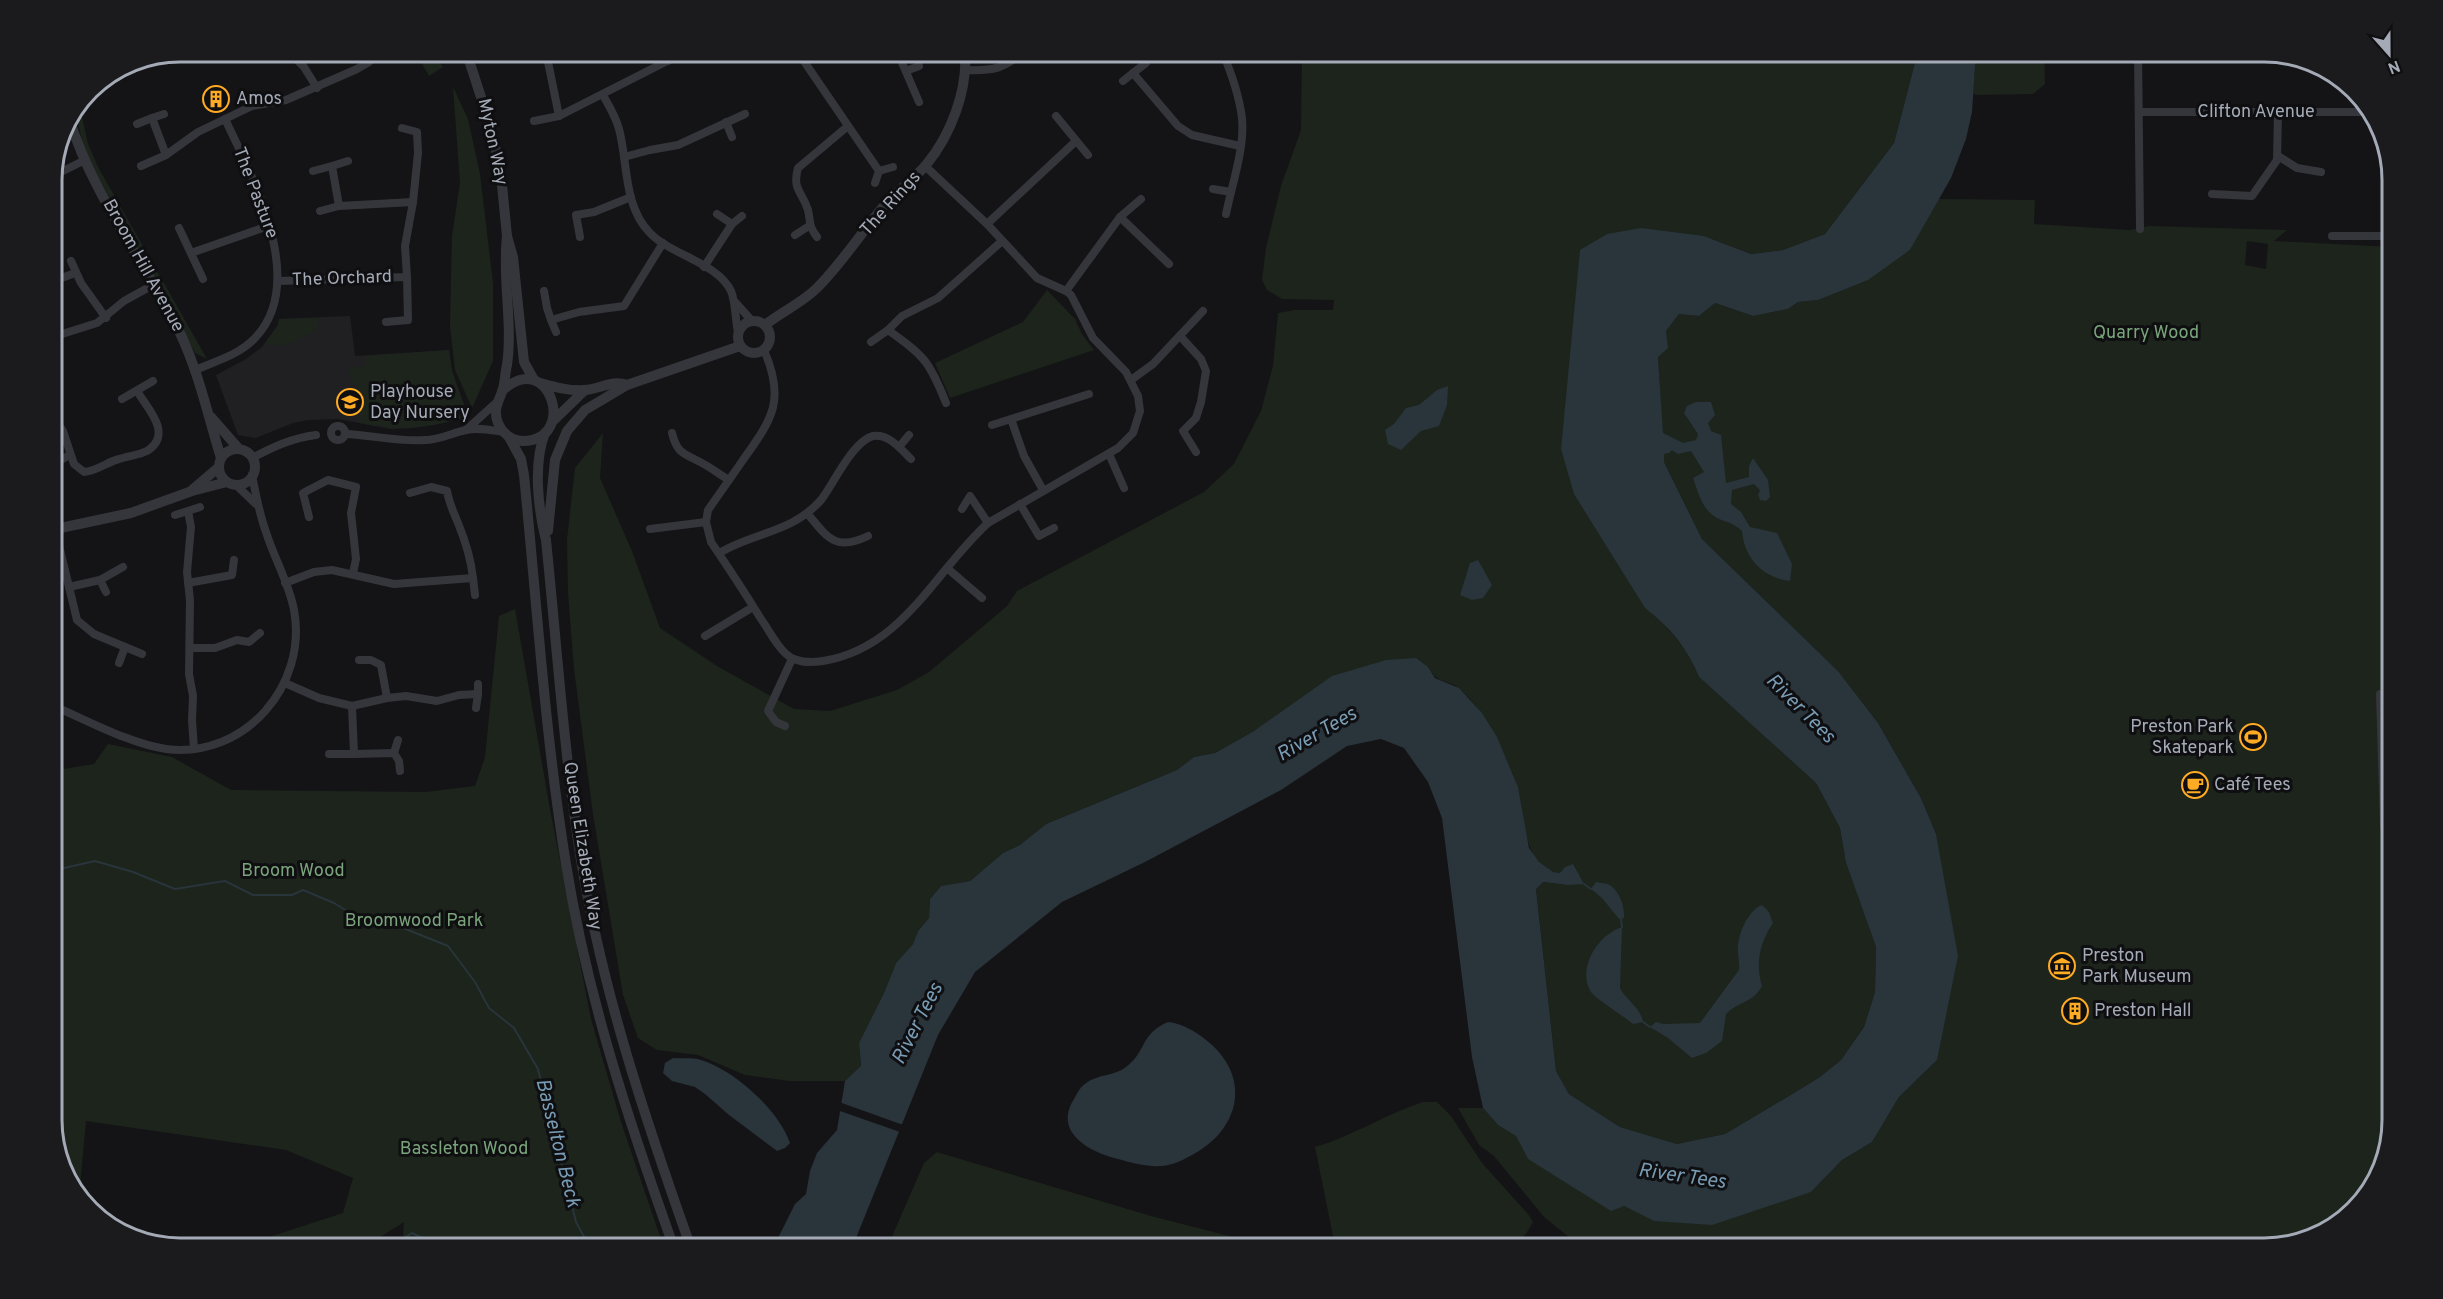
<svg xmlns="http://www.w3.org/2000/svg" width="2443" height="1299" viewBox="0 0 2443 1299" font-family="Overpass,sans-serif">
	<rect width="100%" height="100%" fill="#141416"/>
	<polygon fill="#202023" points="350,316 355,356 449,350 452,371 468,416 413,428 391,429 338,419 308,420 293,423 256,438 238,435 216,375 246,359 262,347 278,325 279,319"/>
	<g fill="#1c241c" fill-rule="evenodd">
		<polygon points="415,51 431,51 443,67 429,76"/>
		<path d="M1302,51H1918L1894,143L1825,234L1783,250L1751,254L1704,236L1571,358L1561,449L1627,577L1645,608L1659,618L1690,655L1699,677L1816,783L1840,828L1846,863L1876,947L1875,992L1864,1027L1841,1060L1820,1077L1784,1099L1725,1134L1677,1144L1620,1127L1569,1094L1556,1071L1536,888L1543,882L1568,885L1560,873C1520,871 1526,807 1515,780C1501,746 1488,715 1461,690C1448,678 1439,686 1428,667L1254,731L1215,753L1194,757L1177,770L1046,824L1020,845L1003,853L970,881L941,886L930,899L929,918L918,931L913,944L896,963L884,993L859,1043L861,1067L845,1081H789L745,1075L698,1055L657,1050L638,1038L623,995L593,814L574,669L568,593L567,540L575,468L603,433L600,478L632,551L660,628L717,666L794,709L830,711L897,690L929,672L961,645L1007,606L1017,591L1204,492L1234,464L1261,411L1273,366L1278,313L1295,310H1333L1334,300L1282,299L1267,290L1262,280L1266,248L1281,186L1301,130Z"/>
		<polygon points="1976,51 2044,51 2045,84 2033,94 1976,95 1973,93"/>
		<polygon points="453,87 468,119 480,174 493,283 493,361 472,408 455,370 450,326 452,236 460,183"/>
		<polygon points="79,103 88,144 98,167 207,359 195,353 97,175 83,145 75,109"/>
		<path d="M1938,199L2035,200L2034,224L2130,230L2149,226L2287,230L2274,241L2392,247V1120L2379,1177L2335,1227L2264,1248H1583L1545,1218L1494,1156L1479,1145L1458,1108H1483L1498,1125L1516,1135L1528,1159L1655,1221L1811,1192L1842,1160L1872,1142L1899,1097L1937,1060L1936,834L1921,798L1878,723L1838,671L1702,539L1664,462L1658,357L1666,331L1679,314L1699,316L1715,303L1753,316L1788,309L1798,302L1818,300L1910,250ZM2247,241L2268,244L2266,269L2245,265Z"/>
		<polygon points="1047,290 1075,319 1082,334 1094,350 950,398 935,363 1023,322"/>
		<path d="M317,318L319,328C303,337 284,351 265,343L278,325L279,319Z"/>
		<path d="M449,350L452,371L468,416C427,430 400,430 359,423V393L349,373L350,367L365,366V356Z"/>
		<polygon points="515,609 550,809 591,1019 621,1122 664,1248 402,1248 404,1222 363,1248 236,1248 343,1213 353,1178 286,1150 86,1121 79,1197 72,1191 51,1129 51,771 94,764 108,744 172,757 231,790 425,792 475,786 485,757 499,616"/>
		<path d="M1423,1102H1437L1451,1116L1482,1163L1528,1214L1533,1222L1526,1234L1509,1248H1333V1236L1315,1147C1353,1136 1386,1114 1423,1102Z"/>
		<polygon points="937,1152 1151,1216 1276,1248 887,1248 924,1163"/>
	</g>
	<g fill="#29343b">
		<path d="M1918,51H1976L1972,112L1966,139L1951,178L1910,250L1868,280L1818,300L1798,302L1788,309L1753,316L1715,303L1699,316L1679,314L1666,331L1668,348L1658,357L1663,433L1683,443L1696,440L1698,434L1684,413L1687,406L1696,402H1711L1715,415L1708,423L1711,431L1721,435L1726,483L1749,477V466L1753,458L1768,480L1770,497L1766,501L1760,500L1758,495L1760,490L1754,484L1732,490L1731,504L1741,512L1750,527L1777,533L1792,564L1790,581C1763,578 1744,558 1742,531C1732,522 1728,523 1717,518C1702,510 1698,492 1693,478L1704,472L1691,451L1678,454L1672,450L1669,453L1664,454V462L1702,539L1838,671L1878,723L1921,798L1936,834L1958,956L1937,1060L1899,1097L1872,1142L1842,1160L1811,1192L1712,1225L1654,1221L1624,1206L1611,1211L1528,1159L1516,1136L1498,1125L1483,1108L1472,1057L1442,818L1428,782L1404,748L1381,739L1347,746L1281,790L1145,862L1062,902L975,972L938,1035L852,1248H773L795,1204L806,1194L810,1171L817,1153L837,1130L845,1081L861,1066L859,1043L884,993L896,963L913,944L918,931L929,918L930,899L941,886L970,881L1003,853L1020,845L1046,824L1177,770L1194,757L1215,753L1254,731L1332,676L1386,660L1416,658L1428,667L1435,678L1459,688L1482,713L1497,737L1518,787L1529,848L1539,862L1553,872L1560,873L1565,867L1573,864L1584,884L1568,885L1543,882L1536,889L1556,1071L1569,1094L1620,1127L1677,1144L1725,1134L1784,1099L1820,1077L1841,1060L1864,1027L1875,992L1876,947L1846,863L1840,828L1816,783L1699,677C1688,649 1669,626 1645,608L1574,494L1561,449L1580,250L1607,234L1641,228L1704,236L1751,254L1783,250L1825,234L1894,143Z"/>
		<polygon points="1448,386 1447,405 1439,426 1421,431 1401,450 1388,444 1385,430 1394,424 1406,408 1419,405 1437,390"/>
		<polygon points="1478,560 1492,585 1483,598 1472,600 1460,595 1470,563"/>
		<path d="M1596,882C1600,883 1608,883 1611,886C1620,892 1625,908 1624,918L1619,919L1602,898L1591,889Z"/>
		<path d="M1762,905L1769,912L1773,923C1760,942 1755,963 1762,986C1753,1003 1739,1001 1726,1014L1722,1041L1706,1053L1692,1058L1668,1038L1650,1027L1656,1022L1663,1024L1700,1023L1739,970C1740,962 1737,953 1738,946C1739,931 1749,910 1762,905Z"/>
		<path d="M1622,927L1620,988C1626,1000 1641,1008 1643,1022L1633,1024C1625,1017 1596,999 1591,992C1576,968 1599,934 1622,927Z"/>
		<path d="M1168,1022C1185,1024 1198,1033 1211,1044C1252,1081 1238,1131 1192,1155C1183,1160 1173,1165 1162,1166C1147,1167 1132,1163 1118,1159C1089,1152 1053,1132 1074,1099C1077,1094 1080,1087 1085,1084C1097,1074 1115,1076 1126,1067C1147,1051 1140,1034 1168,1022Z"/>
		<path d="M673,1058C681,1059 692,1057 701,1060C734,1070 779,1110 790,1143L785,1148L777,1151L729,1115L705,1094L695,1087L672,1081L663,1073L665,1063Z"/>
	</g>
	<polygon fill="#141416" points="839,1102 906,1126 903,1133 837,1110"/>
	<g fill="none" stroke-linecap="round" stroke-linejoin="round">
		<g stroke="#29343b" stroke-width="2">
			<polyline points="51,871 95,861 133,872 175,889 225,881 253,895 292,895 303,890 334,903 371,926 393,924 448,946 475,982 489,1008 514,1028 538,1069 576,1222 590,1248"/>
			<polyline points="1584,884 1591,889"/>
			<polyline points="1621,919 1622,927"/>
			<polyline points="1643,1022 1650,1027"/>
			<polyline points="389,1248 412,1233 444,1248"/>
		</g>
		<g stroke="#35363b" stroke-width="8">
			<polyline points="288,51 304,67 317,88"/>
			<polyline points="394,51 398,52"/>
			<polyline points="663,51 668,61"/>
			<polyline points="797,51 879,171 875,183"/>
			<polyline points="897,51 919,102"/>
			<path d="M1222,51C1231,72 1239,95 1242,118C1245,148 1232,184 1226,214"/>
			<polyline points="2138,51 2140,229"/>
			<polyline points="529,56 546,52 559,116"/>
			<path d="M965,70C994,71 1003,69 1025,51"/>
			<polyline points="906,71 919,66"/>
			<polyline points="1133,73 1146,63"/>
			<polyline points="1123,81 1133,73 1178,126 1192,135 1240,146"/>
			<path d="M603,95C609,106 616,117 619,129C628,162 623,206 650,233C671,255 718,263 731,291C736,303 735,319 738,332"/>
			<polyline points="2139,112 2372,112"/>
			<polyline points="164,114 152,118 166,155"/>
			<polyline points="1056,116 1088,155"/>
			<polyline points="534,121 559,116 687,51"/>
			<polyline points="726,122 732,137"/>
			<polyline points="137,124 152,118"/>
			<polyline points="2278,156 2297,168 2321,172"/>
			<polyline points="624,157 650,150 678,145 745,114"/>
			<polyline points="141,166 166,155 198,132 252,106 286,100 357,69 369,62 380,51"/>
			<polyline points="313,171 332,166"/>
			<polyline points="879,171 893,167"/>
			<polyline points="51,177 85,160"/>
			<polyline points="1213,189 1231,192"/>
			<polyline points="2212,194 2252,196 2277,160 2278,112"/>
			<polyline points="339,206 332,166 348,161"/>
			<polyline points="320,211 339,206 413,202"/>
			<polyline points="717,214 732,224"/>
			<polyline points="1120,217 1169,264"/>
			<polyline points="987,224 1076,141"/>
			<polyline points="179,228 203,279"/>
			<polyline points="795,235 809,226"/>
			<polyline points="2332,236 2392,236"/>
			<polyline points="580,237 576,215 594,212 631,197"/>
			<path d="M817,237C808,225 811,223 808,210C802,191 792,190 798,168L848,126"/>
			<polyline points="191,253 268,226"/>
			<polyline points="71,261 81,283 106,318"/>
			<polyline points="704,267 732,224 742,216"/>
			<polyline points="59,279 75,273"/>
			<polyline points="278,281 407,277 405,246 413,202 418,153 417,132 402,128"/>
			<polyline points="544,291 547,308 551,320 579,312 624,306 663,243"/>
			<polyline points="1066,291 1120,217 1141,199"/>
			<polyline points="735,302 752,321"/>
			<polyline points="551,320 556,332"/>
			<polyline points="386,322 408,320 407,277"/>
			<polyline points="1180,336 1201,359 1206,371 1201,402 1196,418 1183,431 1196,452"/>
			<polyline points="51,340 59,335 97,323 124,301 153,285"/>
			<polyline points="871,342 888,330"/>
			<path d="M764,350C786,401 772,419 743,460C731,477 720,493 708,510L706,522L711,542C728,567 745,593 761,619C769,630 775,643 785,653C795,663 809,663 823,661C903,648 934,572 988,523L1118,448L1133,433L1140,411L1138,396L1126,372L1093,338L1071,295L1066,291L1037,278L987,224L925,166"/>
			<path d="M195,370C216,361 239,355 255,338C309,282 252,176 225,119"/>
			<polyline points="1131,380 1153,364 1203,311"/>
			<polyline points="122,399 153,381"/>
			<path d="M946,403C929,360 924,356 888,330L902,316L938,298L1002,241"/>
			<path d="M51,414L63,431L74,464L84,472C97,471 107,462 119,459C128,456 139,455 147,451C174,434 147,408 137,391"/>
			<polyline points="1011,419 1089,394"/>
			<polyline points="992,425 1011,419 1024,456 1043,490"/>
			<circle cx="338" cy="433" r="7"/>
			<polyline points="466,430 497,402"/>
			<path d="M672,433C677,453 683,453 700,462C710,467 719,474 729,480"/>
			<path d="M345,434C372,435 398,442 425,440C439,440 452,433 466,430C478,427 491,430 504,432"/>
			<polyline points="899,447 909,435"/>
			<polyline points="1109,454 1124,488"/>
			<path d="M252,458C273,447 292,438 316,435"/>
			<polyline points="51,465 70,455"/>
			<polyline points="235,484 256,504"/>
			<polyline points="1020,504 1039,536 1054,528"/>
			<polyline points="962,509 970,496 988,523"/>
			<path d="M807,513C827,537 835,552 868,536"/>
			<polyline points="175,515 188,511"/>
			<polyline points="309,517 303,493 328,480 356,487 351,513 356,559 353,573"/>
			<polyline points="55,529 77,620 94,634 142,654"/>
			<polyline points="650,529 706,522"/>
			<path d="M719,553C754,532 792,533 821,500C834,483 853,441 873,436C888,433 901,449 911,459"/>
			<polyline points="947,568 982,598"/>
			<polyline points="51,574 65,571"/>
			<polyline points="473,578 475,595"/>
			<polyline points="100,580 106,592"/>
			<polyline points="188,583 232,575 234,560"/>
			<path d="M285,583L314,572L332,570L394,584L473,578C471,560 465,540 458,523C453,511 449,503 447,491L431,487L410,493"/>
			<polyline points="69,587 100,580 123,567"/>
			<polyline points="705,636 753,607"/>
			<polyline points="191,648 215,648 237,640 249,642 260,633"/>
			<polyline points="359,660 371,660 381,665 387,698"/>
			<polyline points="119,663 125,647"/>
			<polyline points="285,683 319,698 352,706 387,698 406,696 437,701 459,695 478,694 478,684"/>
			<polyline points="2380,694 2384,826 2386,829 2392,829"/>
			<path d="M51,705C85,719 130,744 166,749C245,759 308,685 294,610C289,583 274,558 266,532C259,513 256,495 252,475"/>
			<polyline points="352,706 354,754 394,753 399,761 400,771"/>
			<polyline points="476,708 478,694"/>
			<polyline points="785,726 776,722 768,711 792,659"/>
			<polyline points="194,749 192,720 193,696 189,674 190,600 187,572 191,527 188,511 200,507"/>
			<polyline points="394,753 398,740"/>
			<polyline points="329,754 354,754"/>
		</g>
		<g stroke="#35363b" stroke-width="10">
			<polyline points="466,51 491,128 501,175 507,236 513,257 524,362 534,380"/>
			<path d="M69,118C92,194 145,262 180,333C199,373 208,416 221,458"/>
			<circle cx="754" cy="337" r="16"/>
			<path d="M765,325C781,312 802,303 817,288C844,261 864,228 889,200C901,188 915,178 926,165C951,135 968,90 965,51"/>
			<path d="M540,383C555,387 569,391 584,390C599,390 612,379 627,385"/>
			<path d="M502,391C550,346 579,442 522,441C511,440 502,433 498,423C493,411 498,402 502,392C505,384 505,373 507,365C513,323 502,278 507,236"/>
			<polyline points="211,417 239,449"/>
			<polyline points="553,421 585,390"/>
			<path d="M545,433C533,463 538,509 546,540C557,647 564,754 581,860C603,994 646,1121 691,1248"/>
			<path d="M509,437L521,459L524,475C537,605 545,735 566,864C587,996 629,1122 674,1248"/>
			<circle cx="237" cy="467" r="18"/>
			<polyline points="192,490 219,467"/>
			<polyline points="51,530 131,513 192,491 227,482"/>
			<polyline points="548,531 555,460 567,431 585,410 627,385 740,346"/>
		</g>
	</g>
	<defs>
		<symbol id="building-ring" viewBox="-11 -11 22 22"><circle r="9.5" fill="#0f0f11" stroke="#ffab23" stroke-width="1.5"/><path d="M-4-6H4V6H1V3H-1V6H-4ZM-2.5-4.3h1.7v1.8h-1.7ZM.8-4.3h1.7v1.8H.8ZM-2.5-1h1.7V.8h-1.7ZM.8-1h1.7V.8H.8Z" fill="#ffab23"/></symbol>
		<symbol id="school-ring" viewBox="-11 -11 22 22"><circle r="9.5" fill="#0f0f11" stroke="#ffab23" stroke-width="1.5"/><path d="M0-5L7-2L0 1L-7-2ZM-4 1L0 2.5L4 1V4Q0 6-4 4Z" fill="#ffab23"/></symbol>
		<symbol id="stadium-ring" viewBox="-11 -11 22 22"><circle r="9.5" fill="#0f0f11" stroke="#ffab23" stroke-width="1.5"/><path d="M0-5a6.5 5 0 1 0 0 10a6.5 5 0 1 0 0-10ZM-3.5-1.8h7v3.6h-7Z" fill="#ffab23"/></symbol>
		<symbol id="cafe-ring" viewBox="-11 -11 22 22"><circle r="9.5" fill="#0f0f11" stroke="#ffab23" stroke-width="1.5"/><path d="M-5.5-4.5H6V0H3Q3 3.5 0 3.5H-2.5Q-5.5 3.5-5.5 0ZM3-3.2v2h1.7v-2ZM-6 4.5H4V6H-6Z" fill="#ffab23"/></symbol>
		<symbol id="museum-ring" viewBox="-11 -11 22 22"><circle r="9.5" fill="#0f0f11" stroke="#ffab23" stroke-width="1.5"/><path d="M0-6L6-3V-2H-6V-3ZM-5-1h2V3h-2ZM-1-1h2V3h-2ZM3-1h2V3H3ZM-6 4H6V6H-6Z" fill="#ffab23"/></symbol>
	</defs>
	<g fill-rule="evenodd">
		<use href="#building-ring" x="201" y="84" width="30" height="30"/>
		<use href="#school-ring" x="335" y="387" width="30" height="30"/>
		<use href="#stadium-ring" x="2238" y="722" width="30" height="30"/>
		<use href="#cafe-ring" x="2180" y="770" width="30" height="30"/>
		<use href="#museum-ring" x="2047" y="951" width="30" height="30"/>
		<use href="#building-ring" x="2060" y="996" width="30" height="30"/>
	</g>
	<g text-anchor="middle" dominant-baseline="central" stroke-width="6" stroke-linejoin="round" paint-order="stroke">
		<g font-size="18" fill="#a4abb7" stroke="#0f0f11" text-anchor="start">
			<text x="236" y="99">Amos</text>
			<text x="370" y="392">Playhouse<tspan x="370" dy="21">Day Nursery</tspan></text>
			<text x="2234" y="727" text-anchor="end">Preston Park<tspan x="2234" dy="21">Skatepark</tspan></text>
			<text x="2214" y="785">Café Tees</text>
			<text x="2082" y="956">Preston<tspan x="2082" dy="21">Park Museum</tspan></text>
			<text x="2094" y="1011">Preston Hall</text>
		</g>
		<g font-size="18" fill="#a4abb7" stroke="#0f0f11">
			<text x="2256" y="112">Clifton Avenue</text>
			<text transform="translate(492 142) rotate(78)">Myton Way</text>
			<text transform="translate(255 193) rotate(69)">The Pasture</text>
			<text transform="translate(891 204) rotate(-48)">The Rings</text>
			<text transform="translate(143 266) rotate(61)">Broom Hill Avenue</text>
			<text transform="translate(342 279) rotate(-2)">The Orchard</text>
			<text transform="translate(582 846) rotate(81)">Queen Elizabeth Way</text>
		</g>
		<g font-size="18" fill="#7aa47b" stroke="#0f0f11">
			<text x="2146" y="333">Quarry Wood</text>
			<text x="293" y="871">Broom Wood</text>
			<text x="414" y="921">Broomwood Park</text>
			<text x="464" y="1149">Bassleton Wood</text>
		</g>
		<g font-size="20" font-style="italic" fill="#799cb5" stroke="#0f0f11">
			<text transform="translate(1800 709) rotate(45)">River Tees</text>
			<text transform="translate(1317 735) rotate(-30)">River Tees</text>
			<text transform="translate(918 1024) rotate(-63)">River Tees</text>
			<text transform="translate(557 1143) rotate(76)">Basselton Beck</text>
			<text transform="translate(1682 1177) rotate(8)">River Tees</text>
		</g>
	</g>
	<path d="M0 0H2443V1299H0ZM180 62H2264A118 118 0 0 1 2382 180V1120A118 118 0 0 1 2264 1238H180A118 118 0 0 1 62 1120V180A118 118 0 0 1 180 62Z" fill="#1b1b1e" fill-rule="evenodd"/>
	<path fill="none" stroke="#a4abb7" stroke-width="3" d="M180 62H2264A118 118 0 0 1 2382 180V1120A118 118 0 0 1 2264 1238H180A118 118 0 0 1 62 1120V180A118 118 0 0 1 180 62Z"/>
	<g transform="translate(2389 54) rotate(159)" stroke="#0f0f11" stroke-width="4.5" paint-order="stroke">
	<path d="M0-4.5L10 22L0 15L-10 22Z" fill="#a4abb7"/>
	<text y="-9" font-size="16" font-weight="bold" text-anchor="middle" fill="#a4abb7">N</text>
	</g>
</svg>
